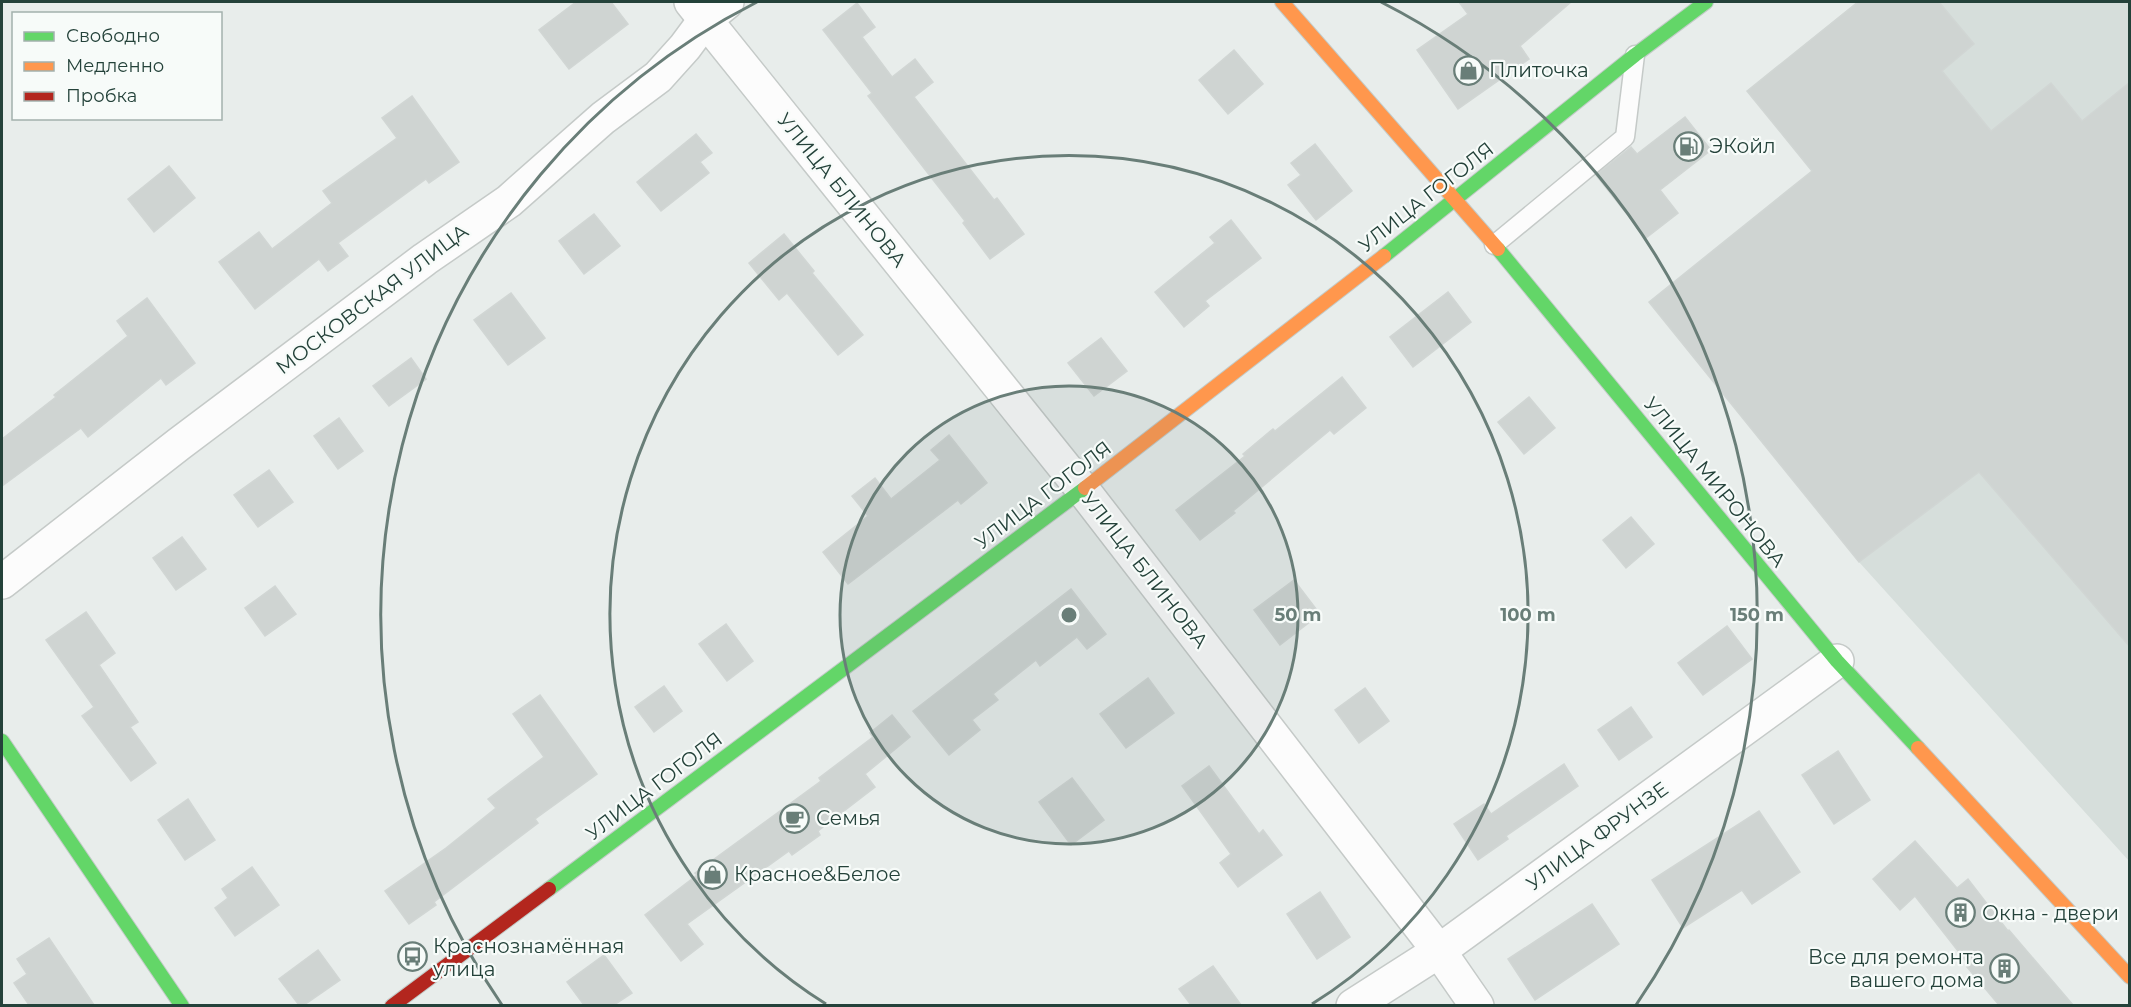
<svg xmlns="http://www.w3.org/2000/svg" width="2131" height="1007" viewBox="0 0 2131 1007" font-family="Montserrat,sans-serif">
	<rect width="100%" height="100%" fill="#e8edeb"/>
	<polygon fill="#d6dedb" points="1857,2 2129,2 2129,861 1859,562 1649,302 1812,171 1747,91"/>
	<g fill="#cfd4d2" stroke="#d1d6d4" stroke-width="1.5">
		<polygon points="576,2 611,2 628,24 569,69 539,30"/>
		<polygon points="1459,2 1571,2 1520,46 1529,59 1458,109 1417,50 1468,14"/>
		<polygon points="1858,2 1939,2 1974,44 1942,71 1991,131 2051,83 2082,121 2130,82 2130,647 1979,472 1859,562 1649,302 1812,171 1747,91"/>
		<polygon points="857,3 875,27 862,37 892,77 915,59 933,82 914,97 994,200 997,198 1024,234 990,259 963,223 965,221 868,96 872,93 823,30"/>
		<polygon points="1234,50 1263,84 1228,114 1199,80"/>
		<polygon points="412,96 459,162 429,183 426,179 338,243 348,256 328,271 319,259 255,309 219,262 259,232 272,249 332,203 323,191 397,138 382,118"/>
		<polygon points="1685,117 1711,150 1660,190 1678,213 1646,238 1596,175 1631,147 1637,154"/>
		<polygon points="696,134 712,153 700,162 709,173 661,211 637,182"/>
		<polygon points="1315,144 1352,191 1316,220 1288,185 1301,175 1291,163"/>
		<polygon points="169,166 195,198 154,232 128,199"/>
		<polygon points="594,214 620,246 584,274 559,241"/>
		<polygon points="1231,220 1261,258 1205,301 1209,306 1184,327 1155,292 1215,243 1210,237"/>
		<polygon points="784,234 814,271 812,273 863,335 838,355 787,293 779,300 749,263"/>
		<polygon points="1448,292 1471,322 1413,367 1390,337"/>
		<polygon points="511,293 545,338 508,365 474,320"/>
		<polygon points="147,298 195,363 166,385 161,378 88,437 81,428 2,486 2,439 56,397 54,395 128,336 117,321"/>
		<polygon points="1101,338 1127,371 1094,396 1068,363"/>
		<polygon points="411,358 426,379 389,406 373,386"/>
		<polygon points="1342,377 1366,408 1334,434 1330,430 1233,511 1235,513 1200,540 1176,510 1245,456 1243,454 1273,429 1275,431"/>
		<polygon points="1529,397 1555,428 1524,454 1498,422"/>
		<polygon points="339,418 363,451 338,469 314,436"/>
		<polygon points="949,435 987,483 961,504 958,500 848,584 823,552 868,516 852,496 875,478 891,499 940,460 931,450"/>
		<polygon points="269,470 293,502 258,527 234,495"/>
		<polygon points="1631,517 1654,544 1626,568 1603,540"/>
		<polygon points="182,537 206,569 176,590 153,558"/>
		<polygon points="1294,580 1320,614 1280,645 1254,610"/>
		<polygon points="275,586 296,614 265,636 245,608"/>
		<polygon points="1071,589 1106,634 1087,649 1077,637 1040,666 1036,660 993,694 998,700 972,720 980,730 949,755 913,711"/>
		<polygon points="86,612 115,653 99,665 138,722 130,727 156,763 131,781 82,716 94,707 46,640"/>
		<polygon points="726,624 753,661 727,681 699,644"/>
		<polygon points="1727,626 1752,659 1703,695 1678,663"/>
		<polygon points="1148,678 1174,713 1126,748 1100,714"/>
		<polygon points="664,686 682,711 654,732 635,707"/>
		<polygon points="1365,688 1389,721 1359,743 1335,710"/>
		<polygon points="540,695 597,774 535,819 538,823 434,902 436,905 409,924 385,891 446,848 496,808 488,799 544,757 513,714"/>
		<polygon points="1631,707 1652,737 1619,760 1598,730"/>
		<polygon points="892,715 910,737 865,774 875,787 818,831 820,835 792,855 789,851 687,924 703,944 681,961 645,915 697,875 695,873 821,781 819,778 873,737 870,733"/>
		<polygon points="1838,751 1870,800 1834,824 1802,775"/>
		<polygon points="1564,764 1578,786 1506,836 1508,839 1478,860 1454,824 1484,804 1491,814"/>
		<polygon points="1209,766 1259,834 1263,830 1282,855 1238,887 1220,863 1231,854 1182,786"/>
		<polygon points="1072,778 1104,820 1071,845 1039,802"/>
		<polygon points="188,799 215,840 185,860 158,820"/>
		<polygon points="1759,811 1800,872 1752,904 1742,890 1683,928 1652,880"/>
		<polygon points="1915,841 1957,888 1968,879 2008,931 2009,930 2073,1005 1999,1005 1967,967 1969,965 1915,896 1900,910 1873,879"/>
		<polygon points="252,867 279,905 235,936 215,908 228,898 222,889"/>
		<polygon points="1320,892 1350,937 1317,959 1287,914"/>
		<polygon points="1592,904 1619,944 1535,1000 1508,959"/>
		<polygon points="49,938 94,1005 29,1005 14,983 27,974 17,959"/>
		<polygon points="318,950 340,980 304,1005 299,1005 279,979"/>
		<polygon points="604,955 632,993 614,1005 584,1005 567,982"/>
		<polygon points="1213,966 1241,1005 1191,1005 1179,989"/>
	</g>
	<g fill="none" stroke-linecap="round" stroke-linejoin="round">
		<defs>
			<polyline id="lane" points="1494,245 1625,137 1635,55"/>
			<g id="street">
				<polyline points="691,2 1083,490 1439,951 1477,1006"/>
				<polyline points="2,582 179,444 425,259 509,201 603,118 658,77 685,47 705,20 727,2"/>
				<polyline points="1353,1006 1439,951 1837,661"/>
			</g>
			<g id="fast">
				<polyline points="1498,249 1837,661 1918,748"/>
				<polyline points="1384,256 1635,55 1706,2"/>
				<polyline points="2,741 182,1006"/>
				<polyline points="549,889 1085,488"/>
			</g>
			<g id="slow">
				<polyline points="1282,2 1498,249"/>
				<polyline points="1085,488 1384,256"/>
				<polyline points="1918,748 2130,977"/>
			</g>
			<polyline id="jam" points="392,1006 549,889"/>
		</defs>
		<use href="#lane" stroke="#c5cac8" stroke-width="21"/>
		<use href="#street" stroke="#c5cac8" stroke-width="36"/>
		<use href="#fast" stroke="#c3cbc8" stroke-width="16"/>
		<use href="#slow" stroke="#c3cbc8" stroke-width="16"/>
		<use href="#jam" stroke="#c3cbc8" stroke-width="16"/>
		<use href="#lane" stroke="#fcfcfc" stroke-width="18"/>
		<use href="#street" stroke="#fcfcfc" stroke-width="33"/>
		<use href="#fast" stroke="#63d668" stroke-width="14"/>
		<use href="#slow" stroke="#ff974d" stroke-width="14"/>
		<use href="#jam" stroke="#b3261e" stroke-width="14"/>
	</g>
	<circle cx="1069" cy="615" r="229" fill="#697e78" fill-opacity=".12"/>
	<g fill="none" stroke="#697e78" stroke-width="3">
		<circle cx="1069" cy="615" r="229"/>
		<path d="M826 1004A459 459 0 1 1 1312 1004"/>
		<path d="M502 1005A688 688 0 0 1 757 2M1381 2A688 688 0 0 1 1636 1005"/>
	</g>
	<defs>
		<symbol id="shop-ring" viewBox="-11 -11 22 22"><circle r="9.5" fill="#f7fbf9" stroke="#697e78" stroke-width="1.5"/><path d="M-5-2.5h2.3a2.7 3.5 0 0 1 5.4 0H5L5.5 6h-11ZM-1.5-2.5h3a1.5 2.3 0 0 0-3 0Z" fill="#697e78"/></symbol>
		<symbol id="fuel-ring" viewBox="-11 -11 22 22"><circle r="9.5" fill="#f7fbf9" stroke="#697e78" stroke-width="1.5"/><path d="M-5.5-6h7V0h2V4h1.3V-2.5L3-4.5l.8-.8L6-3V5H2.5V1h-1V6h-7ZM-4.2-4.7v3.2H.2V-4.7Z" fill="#697e78"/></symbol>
		<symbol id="cafe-ring" viewBox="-11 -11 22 22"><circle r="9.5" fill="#f7fbf9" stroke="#697e78" stroke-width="1.5"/><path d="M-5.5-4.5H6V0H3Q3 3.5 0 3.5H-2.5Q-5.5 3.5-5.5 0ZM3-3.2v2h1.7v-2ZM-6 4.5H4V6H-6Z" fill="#697e78"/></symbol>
		<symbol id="building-ring" viewBox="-11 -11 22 22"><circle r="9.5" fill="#f7fbf9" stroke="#697e78" stroke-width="1.5"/><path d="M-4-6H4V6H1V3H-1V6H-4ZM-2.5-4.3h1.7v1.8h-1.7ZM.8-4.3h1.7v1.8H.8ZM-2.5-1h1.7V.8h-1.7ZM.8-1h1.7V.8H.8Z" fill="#697e78"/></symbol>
		<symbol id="bus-ring" viewBox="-11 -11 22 22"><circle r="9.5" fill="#f7fbf9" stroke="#697e78" stroke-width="1.5"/><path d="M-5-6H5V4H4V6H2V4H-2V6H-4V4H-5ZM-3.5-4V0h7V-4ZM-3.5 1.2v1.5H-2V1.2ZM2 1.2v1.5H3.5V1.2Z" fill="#697e78"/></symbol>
	</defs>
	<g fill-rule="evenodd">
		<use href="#shop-ring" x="1452" y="54" width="33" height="33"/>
		<use href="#fuel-ring" x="1672" y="130" width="33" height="33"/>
		<use href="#cafe-ring" x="778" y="802" width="33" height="33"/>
		<use href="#shop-ring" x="696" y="858" width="33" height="33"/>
		<use href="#building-ring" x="1944" y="896" width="33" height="33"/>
		<use href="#bus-ring" x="396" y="940" width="33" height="33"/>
		<use href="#building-ring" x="1988" y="952" width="33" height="33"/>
	</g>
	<g text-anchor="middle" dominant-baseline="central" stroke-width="4.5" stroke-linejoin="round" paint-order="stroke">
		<g font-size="20" fill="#24423a" stroke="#f7fbf9" text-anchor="start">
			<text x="1489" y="70">Плиточка</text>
			<text x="1709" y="146">ЭКойл</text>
			<text x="816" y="818">Семья</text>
			<text x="734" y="874">Красное&amp;Белое</text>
			<text x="1982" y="913">Окна - двери</text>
			<text x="433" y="946">Краснознамённая<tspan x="433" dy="23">улица</tspan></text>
			<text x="1984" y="957" text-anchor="end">Все для ремонта<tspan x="1984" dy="23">вашего дома</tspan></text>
		</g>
		<g font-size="20" fill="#24423a" stroke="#f7fbf9">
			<text transform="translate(842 190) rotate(51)">УЛИЦА БЛИНОВА</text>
			<text transform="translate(1426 197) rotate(-38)">УЛИЦА ГОГОЛЯ</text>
			<text transform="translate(372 299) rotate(-37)">МОСКОВСКАЯ УЛИЦА</text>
			<text transform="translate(1715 482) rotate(51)">УЛИЦА МИРОНОВА</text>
			<text transform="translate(1043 495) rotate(-37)">УЛИЦА ГОГОЛЯ</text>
			<text transform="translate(1145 570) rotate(52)">УЛИЦА БЛИНОВА</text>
			<text transform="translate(654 786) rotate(-37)">УЛИЦА ГОГОЛЯ</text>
			<text transform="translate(1597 836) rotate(-36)">УЛИЦА ФРУНЗЕ</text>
		</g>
	</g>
	<circle cx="1069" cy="615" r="9" fill="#697e78" stroke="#f7fbf9" stroke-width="3"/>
	<g font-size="18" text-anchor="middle" font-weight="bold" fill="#697e78" stroke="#f7fbf9" stroke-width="4.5" stroke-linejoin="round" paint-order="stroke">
		<text x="1298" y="621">50 m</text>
		<text x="1528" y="621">100 m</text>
		<text x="1757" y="621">150 m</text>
	</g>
	<rect width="2131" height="1007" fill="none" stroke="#24423a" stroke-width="6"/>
	<rect x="12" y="12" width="210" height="108" fill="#f7fbf9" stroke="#a3b1ad" stroke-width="1.5"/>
	<rect x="24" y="32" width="30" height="9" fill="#63d668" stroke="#a3b1ad" stroke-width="1.5"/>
	<text x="66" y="42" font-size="18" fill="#24423a">Свободно</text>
	<rect x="24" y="62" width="30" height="9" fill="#ff974d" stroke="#a3b1ad" stroke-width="1.5"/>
	<text x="66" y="72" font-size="18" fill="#24423a">Медленно</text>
	<rect x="24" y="92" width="30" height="9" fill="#b3261e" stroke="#a3b1ad" stroke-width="1.5"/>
	<text x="66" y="102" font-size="18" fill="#24423a">Пробка</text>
</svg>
